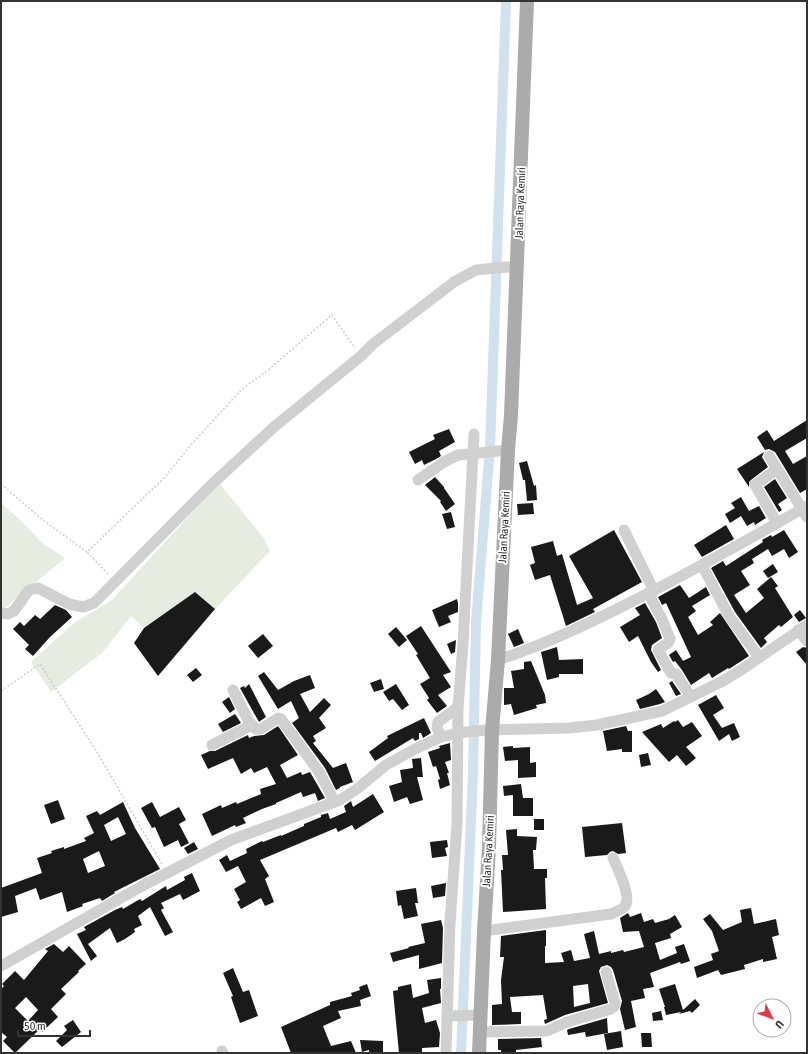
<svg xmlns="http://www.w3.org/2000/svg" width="808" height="1054" viewBox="0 0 808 1054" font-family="'Asap Condensed',sans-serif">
	<rect width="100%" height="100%" fill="#fff"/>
	<g fill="#e6ecdf">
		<polygon points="219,483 263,537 270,551 215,609 195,592 144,628 131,616 102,653 51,692 31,662 74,623 112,600"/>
		<polygon points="1,503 20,520 42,543 65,558 1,611"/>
	</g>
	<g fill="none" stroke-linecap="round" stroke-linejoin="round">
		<polyline stroke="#cfe2ee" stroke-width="10" points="461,1053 473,773 476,622 490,448 506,1"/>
	</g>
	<g fill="#1a1a1a" fill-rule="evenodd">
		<polygon points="807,420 807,438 785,451 793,464 807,456 807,489 800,493 775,452 769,449 765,450 757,437 767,430 774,441"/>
		<polygon points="449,429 455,442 439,451 441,456 438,458 424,465 422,460 415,464 409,452 435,439 433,435"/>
		<polygon points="764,452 762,457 768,467 751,480 749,482 749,487 737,469"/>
		<polygon points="527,461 534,486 536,485 537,500 527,501 525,480 523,480 519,463"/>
		<polygon points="435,477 444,487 444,488 455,504 446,511 440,502 441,501 425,485"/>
		<polygon points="775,479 787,498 778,504 782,510 779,512 764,487"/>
		<polygon points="741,497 749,511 759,506 766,518 755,525 754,522 747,526 741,516 730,523 725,514 735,508 731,503"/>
		<polygon points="533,503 534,514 518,515 517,504"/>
		<polygon points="451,512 455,527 447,529 442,514"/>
		<polygon points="726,525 734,539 702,557 694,545"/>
		<polygon points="614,530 642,582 593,609 595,612 566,626 550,575 535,580 530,565 535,563 531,547 553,541 557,556 562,554 577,605 593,598 569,556"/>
		<polygon points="784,530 798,552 789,558 784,549 772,556 768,549 752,559 754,563 741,571 750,585 734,595 746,613 764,598 757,589 771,577 778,586 775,588 793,617 781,627 779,625 764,638 767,642 761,648 735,612 711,568 723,561 726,566 763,542 762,540 771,535 772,537"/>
		<polygon points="773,564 778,572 768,578 763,571"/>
		<polygon points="680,585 689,598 706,587 710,595 692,606 696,611 688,617 698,635 713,625 710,622 720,613 749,656 729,669 728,668 712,678 709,673 691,685 682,670 675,661 673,662 669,655 676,650 683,661 691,657 666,603 662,605 658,597"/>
		<polygon points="195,592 215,609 158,676 134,643 144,628"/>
		<polygon points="457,599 458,603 458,612 448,616 451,622 439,627 432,610"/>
		<polygon points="645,603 656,622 662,638 652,645 651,650 661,670 658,672 651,662 638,636 629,642 620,627 640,615 635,608"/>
		<polygon points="55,605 66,610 72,617 50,637 33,656 25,649 29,645 13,629 20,622 24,626 35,615 40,619"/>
		<polygon points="800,610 806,618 799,622 794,615"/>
		<polygon points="421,626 451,672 443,675 451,687 438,695 447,706 437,713 427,700 429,698 420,684 430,678 416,655 418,654 406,636"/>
		<polygon points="396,627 407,640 399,647 388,634"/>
		<polygon points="518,629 524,643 514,647 508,634"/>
		<polygon points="263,634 273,646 258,658 248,646"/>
		<polygon points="456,640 455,652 451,654 447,644"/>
		<polygon points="557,647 559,660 583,659 583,674 559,674 559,677 547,680 541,652"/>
		<polygon points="803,647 807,648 807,665 796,652"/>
		<polygon points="531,661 545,695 546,703 536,705 537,708 514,715 511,704 504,705 504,688 514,688 511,671 524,669 524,662"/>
		<polygon points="196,668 202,675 193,682 187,675"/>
		<polygon points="264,672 278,690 294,681 310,675 315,688 300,694 310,712 324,698 331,705 319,718 326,728 313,736 316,741 313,743 333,768 346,763 353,782 340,787 340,788 336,790 325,768 292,723 299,718 291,701 278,709 258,676"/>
		<polygon points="381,679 384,689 374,692 370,683"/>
		<polygon points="672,681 681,694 676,696 669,683"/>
		<polygon points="249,684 266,717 259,722 240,688 244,686 245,688"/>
		<polygon points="396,684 409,705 402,710 393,699 389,701 383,692"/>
		<polygon points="656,689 665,702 660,704 640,709 636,700 649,694"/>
		<polygon points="716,695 724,708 713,715 722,728 734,723 740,737 732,741 729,734 719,741 698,705"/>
		<polygon points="229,697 235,709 230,713 222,702"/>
		<polygon points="235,714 241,723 223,732 218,724"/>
		<polygon points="424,718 431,733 423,738 421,733 419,733 419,739 415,741 413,738 375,761 369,752 388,738 387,736"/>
		<polygon points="678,720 683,727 692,722 702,736 686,747 696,758 686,766 677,755 669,762 642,732 661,724 663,728 674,721 675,722"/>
		<polygon points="278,726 298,755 280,765 287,778 301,772 302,775 310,772 325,798 318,801 315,793 303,797 301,792 276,803 276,804 262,809 243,818 246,823 236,827 235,825 212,836 202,814 221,805 222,808 236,802 237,804 261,794 260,789 276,784 267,767 254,773 251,768 241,774 233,758 208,769 201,755 210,751 215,751 248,735 249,738 254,736 264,735"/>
		<polygon points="626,726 628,731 632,731 632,752 622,752 622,749 607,751 603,731"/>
		<polygon points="450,743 451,760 445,762 449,773 447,773 450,785 440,789 438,780 440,779 436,766 433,767 428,752 440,748 439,746"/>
		<polygon points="513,746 513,748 530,747 530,763 536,762 536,777 518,778 518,760 505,761 503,747"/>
		<polygon points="648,753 651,765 641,767 639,755"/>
		<polygon points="421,758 423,777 417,777 423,800 410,804 407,797 394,802 389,786 402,782 400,770 413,768 412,759"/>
		<polygon points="521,784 523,798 533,798 533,816 513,816 513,795 504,796 503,786"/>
		<polygon points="373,794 384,812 355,830 352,825 338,832 336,828 260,860 269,876 265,879 274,902 265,906 261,898 241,909 237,902 240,900 234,889 246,882 238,866 226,872 219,860 227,855 230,861 247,853 246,849 262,841 263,842 281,835 281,836 304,826 304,824 321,817 321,815 328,813 330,819 346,812 344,806 351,801 353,807"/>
		<polygon points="58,800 65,819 51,824 44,805"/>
		<path d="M123,802L135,828L160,869L114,892L115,893L102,901L100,898L82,904L83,906L67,912L62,892L40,900L36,888L15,896L18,912L1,917V888L42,873L37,858L52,853L51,851L64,847V849L86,841L84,838L94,833L86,816L97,811L100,815ZM118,817L126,834L111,841L104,825ZM99,851L105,866L88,873L83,859Z"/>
		<polygon points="152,802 160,817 179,807 186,820 179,824 189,843 181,847 178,840 164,847 155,827 152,828 141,808"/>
		<rect x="534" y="819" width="10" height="11"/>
		<polygon points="622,823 626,853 618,854 613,851 610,852 607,855 585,857 582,827"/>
		<polygon points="517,829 517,836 537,837 536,850 533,850 534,869 547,869 547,878 545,878 546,909 503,912 501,870 503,870 502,855 508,855 506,830"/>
		<polygon points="447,840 448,847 445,848 447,856 432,858 430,842"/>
		<polygon points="194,842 198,849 188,854 184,848"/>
		<polygon points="192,873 200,891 183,900 180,894 161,903 164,908 161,910 173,932 165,936 150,907 138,916 142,925 134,929 135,932 125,939 117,943 110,928 88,944 97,956 91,961 77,934 86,930 84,927 115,910 122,907 123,909 140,899 142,901 166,886 167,890 185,880 184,877"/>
		<polygon points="446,883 445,896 433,898 431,886"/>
		<polygon points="416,888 418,903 415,903 418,916 404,919 401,905 398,906 396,891"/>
		<polygon points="751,908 754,924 776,919 779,935 772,937 777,959 763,962 763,959 744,965 745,969 721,975 718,970 697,978 694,967 713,960 711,954 719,951 712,931 703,919 710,914 723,930 742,922 740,910"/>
		<path d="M628,913L630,917L641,913L644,922L653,919L655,923L669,919L675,915L682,927L670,934L671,938L655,943L660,960L677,953L675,947L684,944L690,961L681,964L680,962L650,973L654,987L643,989L645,998L631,1001L636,1027L625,1030L620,1009L622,1001L613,970L611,967L607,965L601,967L599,971L608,1003L565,1015L545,1024L544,1020L547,1019L543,995L510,997L512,1012H521V1024L492,1025V1005L502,1004L501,980L504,957H500L501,936L546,930V946H545V963L564,962L561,953L571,950L574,961L590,958L584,934L594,931L599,954L611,951V953L623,950L624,952L644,947L639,931L623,932L620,918ZM588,984L590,1003L574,1007L573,986Z"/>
		<polygon points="441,920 443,928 442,963 419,969 419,955 393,962 390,953 409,948 408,947 425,943 421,924"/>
		<path d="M54,944L63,952L69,946L86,964L78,971L79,972L61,989L66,994L51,1009L58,1017L42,1032L40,1029L15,1053L3,1041L7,1037L1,1032V989L4,986L2,984L15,971L24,980L48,951L45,949ZM26,997L38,1010L28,1021L15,1008Z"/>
		<polygon points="233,968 243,992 249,990 258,1016 240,1023 231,997 233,996 223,973"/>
		<polygon points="441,978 441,989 440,989 441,1003 422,1008 425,1023 436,1020 440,1033 439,1047 422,1048 422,1052 399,1053 393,991 398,990 398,987 411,984 413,998 429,993 427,980"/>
		<polygon points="367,984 371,996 360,1000 361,1006 338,1011 341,1018 323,1026 331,1046 351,1041 356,1053 291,1053 281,1027 330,1005 330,1002 352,996 351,993 360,990 359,987"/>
		<polygon points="675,984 683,1010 695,999 700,1005 692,1013 690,1011 679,1014 681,1012 666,1015 664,1007 665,1007 659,989"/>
		<polygon points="661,1011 663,1020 653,1021 652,1013"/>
		<polygon points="607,1018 608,1033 586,1037 585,1032 568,1035 567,1030 569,1029"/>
		<polygon points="73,1020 81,1032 62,1047 56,1041 67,1030 64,1026"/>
		<polygon points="621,1031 623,1047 607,1050 604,1034"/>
		<polygon points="641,1033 651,1033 652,1047 642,1047"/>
		<polygon points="541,1038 542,1047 516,1050 516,1053 501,1053 501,1050 498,1050 498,1039"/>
		<polygon points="360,1040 383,1041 383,1053 369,1052 369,1050 362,1052"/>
	</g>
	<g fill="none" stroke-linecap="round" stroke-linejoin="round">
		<g stroke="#cdcdcd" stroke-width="1.5" stroke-dasharray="2 2" stroke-linecap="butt">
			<polyline points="1,484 44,521 87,552"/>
			<polyline points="108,574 87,552 165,477 190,446 242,389 267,371 332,315 355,348"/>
			<polyline points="1,691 40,664 97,752 162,864"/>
		</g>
		<g stroke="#d0d0d0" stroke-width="11">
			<polyline points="769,456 807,517"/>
			<polyline points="777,469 755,485 777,523"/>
			<polyline points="418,480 444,462 458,455 508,450"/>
			<polyline points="624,530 654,591"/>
			<polyline points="702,565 729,616 759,657"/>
			<polyline points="648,593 662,619 670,639 668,643 658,650 671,673 676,674 691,697"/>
			<polyline points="1,613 8,614 14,611 29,590 38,588 69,604 83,607 94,603 211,485 274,427 361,356 373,344 454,282 476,270 507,267 517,268"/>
			<polyline points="798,630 807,641"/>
			<path d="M498,660C544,645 586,625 629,603C689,573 748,540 807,506"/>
			<polyline points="233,690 249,722 256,729 261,729 278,718 281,719 319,772 335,802"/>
			<polyline points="441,737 437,728 438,722 458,707"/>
			<polyline points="212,745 252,725"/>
			<path d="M484,931L611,914C615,912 622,910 625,906C632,897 617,867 613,858"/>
			<polyline points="1,966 142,886 231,840 340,800 357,789 386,765 415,749 441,737 458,733 485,730 569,728 597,725 662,711 723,681 741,670 807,625"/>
			<polyline points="447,1016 481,1015"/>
			<polyline points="480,1032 547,1031 567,1022 611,1009 614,1007 615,1003 606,972"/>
			<polyline points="222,1051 223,1053"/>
			<polyline points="446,1053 450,923 457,824 458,707 463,644 474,434"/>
		</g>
		<polyline stroke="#ababab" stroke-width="14" points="479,1053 484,931 489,848 492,730 498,660 508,450 511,415 527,1"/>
	</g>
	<g text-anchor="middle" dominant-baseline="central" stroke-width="4" stroke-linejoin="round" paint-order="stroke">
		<g font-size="11" fill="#333" stroke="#fff">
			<text transform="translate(520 203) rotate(-88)">Jalan Raya Kemiri</text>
			<text transform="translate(504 527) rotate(-87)">Jalan Raya Kemiri</text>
			<text transform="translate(488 851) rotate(-87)">Jalan Raya Kemiri</text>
		</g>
	</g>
	<rect width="808" height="1054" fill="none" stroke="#333333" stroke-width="4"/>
	<g transform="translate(772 1018) rotate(132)"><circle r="19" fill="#ffffff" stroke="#adadad"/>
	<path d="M0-3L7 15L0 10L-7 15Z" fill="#e63946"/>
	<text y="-6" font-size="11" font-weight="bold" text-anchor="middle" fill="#333333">U</text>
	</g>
	<path d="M18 1030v6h72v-6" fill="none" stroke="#333333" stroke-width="2"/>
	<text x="24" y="1030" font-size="12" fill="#333333" stroke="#ffffff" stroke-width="3" paint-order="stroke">50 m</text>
</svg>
